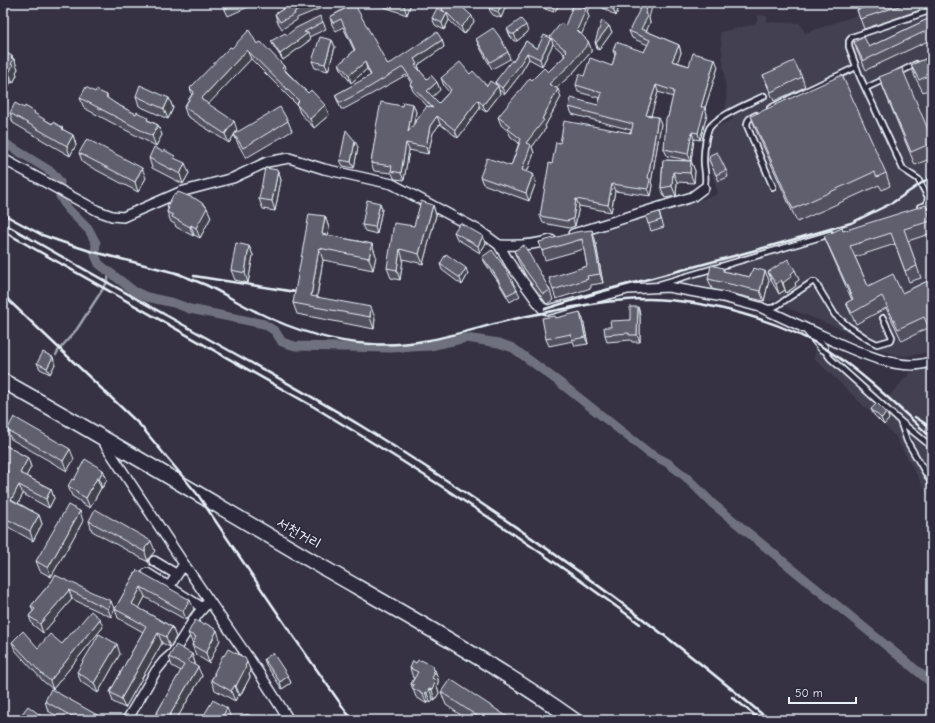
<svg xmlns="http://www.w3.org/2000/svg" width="935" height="723" viewBox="0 0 935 723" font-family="'Comic Neue','Poor Story',sans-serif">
	<rect width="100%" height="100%" fill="#363244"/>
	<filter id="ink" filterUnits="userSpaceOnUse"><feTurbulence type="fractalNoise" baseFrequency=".025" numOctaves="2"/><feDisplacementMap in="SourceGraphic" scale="8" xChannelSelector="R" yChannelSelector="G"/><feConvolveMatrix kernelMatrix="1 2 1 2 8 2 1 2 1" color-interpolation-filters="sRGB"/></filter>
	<g filter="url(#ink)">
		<g fill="#433f51">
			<polygon points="891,3 932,3 932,351 925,353 906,356 896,355 873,347 851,333 788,308 781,297 773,301 760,302 678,285 648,282 606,292 594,234 718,194 707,157 713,129 733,119 730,110 727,110 725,107 727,101 720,32 755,24 758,19 758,15 767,16 768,22 800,23 805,33"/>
			<polygon points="815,350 834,356 885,401 911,372 932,368 932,503 896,437 814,358"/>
		</g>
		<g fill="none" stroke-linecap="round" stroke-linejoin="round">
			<polyline stroke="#a0a4af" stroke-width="2.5" points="56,355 58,351 77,329 108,281 109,272"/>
			<polyline stroke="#70717f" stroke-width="9" points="3,142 52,172 60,182 60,196 67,208 89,230 96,243 95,255 99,264 134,291 147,297 174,303 190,309 264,324 275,331 282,342 295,346 391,348 430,346 466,338 499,343 513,348 559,382 649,453 668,463 686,477 713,504 932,683"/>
			<defs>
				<g id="service">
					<polyline points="898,73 916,64"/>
					<polyline points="866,88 885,79"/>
					<polyline points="770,108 856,67"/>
					<path d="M756,115C750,118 747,119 747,126L773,187"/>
					<path d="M704,188C708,178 703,168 704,158C704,150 706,133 710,127C719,115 750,103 764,96"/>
					<polyline points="927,203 928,197 918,179 903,169 860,77 849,47 849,41 852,37 932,10"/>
					<polyline points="920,207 932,204"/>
					<polyline points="660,284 831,234"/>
					<polyline points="766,308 772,308 778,305 812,282 815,282 835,315 848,326 869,340 877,344 891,340 892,337 883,318"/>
					<polyline points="823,348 830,358 899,420 932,447"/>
					<polyline points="900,421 907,441 932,484"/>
				</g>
				<g id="minor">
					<polyline points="3,159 98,211 112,216 123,217 180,192 233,178 267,162 289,158 324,169 392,184 480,231 499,245 510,264 542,308 548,310 628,289 668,287 723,297 760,307 807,329 823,348"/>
					<polyline points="573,234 692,197 704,188"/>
					<path d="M499,245C516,246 534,245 551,240"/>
					<path d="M810,330C841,344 899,376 932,361"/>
					<polyline points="102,440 184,564 261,676 289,720"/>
					<polyline points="154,561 176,574"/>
					<polyline points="147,573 203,608"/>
					<polyline points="169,587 184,564"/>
					<polyline points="127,720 156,671 164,661 173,653 197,615 209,601"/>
					<polyline points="246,720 247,720"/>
				</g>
				<path id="primary" d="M3,381C109,440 213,503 317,564C404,614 492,662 574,720"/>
			</defs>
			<use href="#service" stroke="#e8f1f8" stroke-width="8"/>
			<use href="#minor" stroke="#e8f1f8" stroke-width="12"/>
			<use href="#primary" stroke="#e8f1f8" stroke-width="17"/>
			<use href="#service" stroke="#2f2a3d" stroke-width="4.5"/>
			<use href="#minor" stroke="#2f2a3d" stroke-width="9"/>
			<use href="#primary" stroke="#2f2a3d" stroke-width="14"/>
			<g stroke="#e8f1f8" stroke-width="2.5">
				<polyline points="3,214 42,235 62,242 90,251 180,274"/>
				<path d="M3,223C59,255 115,287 171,318C235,354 300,389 363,427C505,515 641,612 769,720"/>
				<path d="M3,231L314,407C426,474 535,546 640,624"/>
				<path d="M176,273C186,277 196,281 206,285C223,293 240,304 257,312C293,330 330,342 371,344C424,348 472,328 523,317C564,309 607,299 649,299C705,300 781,320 829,351C866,375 899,408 932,438"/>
				<polyline points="194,276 296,292"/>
				<polyline points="3,295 140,425 198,495 291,633 352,720"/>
				<polyline points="545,309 600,292 756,250 851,223 892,203 932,176"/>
				<polyline points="915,417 932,428"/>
				<polyline points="732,697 757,717"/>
			</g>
		</g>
		<g fill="#53515f" stroke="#e8f1f8">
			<polygon points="222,3 257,3 228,16"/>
			<polygon points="293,3 324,3 324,7 297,18 297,20 282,29 277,21 275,14"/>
			<polygon points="346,3 388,65 442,40 444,47 418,65 420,71 427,79 437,82 440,90 432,97 439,103 449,92 444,86 441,78 470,74 487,86 496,85 495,82 513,62 526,41 537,49 565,26 589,7 587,12 589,17 581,35 588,41 591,49 591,52 572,74 556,88 561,97 545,126 546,128 532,147 534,153 527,172 533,174 536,182 529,201 483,184 480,177 511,166 519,143 511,137 508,131 501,125 498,117 532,80 548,72 564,57 564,54 553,44 542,66 529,59 519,76 505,94 499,90 500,94 486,112 480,108 458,138 440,124 433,133 428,154 409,150 404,180 395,179 394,178 392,173 374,171 371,163 376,135 375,132 402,106 413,104 416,112 414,124 428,107 413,91 410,84 411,83 406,75 370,95 344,109 341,109 335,95 371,76 367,69 351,83 342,71 339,64 353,52 354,50 343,27 336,31 332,25 330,17 347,7"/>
			<polygon points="373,3 411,3 407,15"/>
			<polygon points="445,3 464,3 463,7 474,22 464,34 449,20 444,30 435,25 432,18 443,11 442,9"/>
			<polygon points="488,3 507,3 501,18 493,15 490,11 488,4"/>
			<polygon points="543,3 561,3 554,12 545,9"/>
			<polygon points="595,3 620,3 616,16"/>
			<polygon points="877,3 918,3 920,10 864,29 857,10"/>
			<polygon points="932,17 932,39 866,70 857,51 854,42 869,47"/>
			<polygon points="649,18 650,23 646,31 679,45 681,53 677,62 689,66 718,67 705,108 707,114 700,140 694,139 691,161 667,156 664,149 668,117 673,97 658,92 651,115 661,124 651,183 653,186 651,196 615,191 611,212 579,206 575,226 569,228 543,223 540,216 552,164 560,143 631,133 631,130 572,114 569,107 598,105 600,98 578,92 576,85 584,76 612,66 615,55 613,51 644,52 648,45 632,38 629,31"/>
			<polygon points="323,22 326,29 309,37 310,40 283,60 274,47 271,41"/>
			<polygon points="609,26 612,32 599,50 597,49 595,42"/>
			<polygon points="507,29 528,32 517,41 514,41 510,36"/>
			<polygon points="476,39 508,52 510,59 492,69 479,46"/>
			<polygon points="332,40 335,47 328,71 315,68 312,61"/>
			<polygon points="257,44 284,66 286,71 308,93 325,105 329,115 314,128 300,113 297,105 251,59 208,104 237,130 235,134 288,121 292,131 246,158 238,144 234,135 229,143 187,116 184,107 192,94 190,88 232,48"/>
			<polygon points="3,51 14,59 18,69 16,72 17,75 13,83 11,82 8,87 3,85"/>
			<polygon points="932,56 932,88 923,92 915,77 911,65"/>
			<polygon points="763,75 802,77 805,87 774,101 767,85"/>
			<polygon points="879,77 932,139 932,158 915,165 884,90"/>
			<polygon points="95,92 107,95 108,99 116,104 158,125 162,135 156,146 84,108 80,98"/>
			<polygon points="136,96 169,98 173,108 168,119 139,106"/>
			<polygon points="10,113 36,115 73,135 76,145 70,156 13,123"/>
			<polygon points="751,116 886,173 890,186 882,190 879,185 797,222 756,130"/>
			<polygon points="358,147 354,168 343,166 340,160"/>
			<polygon points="79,153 146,178 138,192 83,163"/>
			<polygon points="149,158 176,159 189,173 183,184 152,168"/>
			<polygon points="663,160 691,161 695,171 694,183 677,182 676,196 665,198 661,188"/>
			<polygon points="709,160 726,170 728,177 719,181"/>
			<polygon points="278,170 281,180 275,211 263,209 259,199"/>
			<polygon points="176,195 205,205 211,217 200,238 194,235 193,236 176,227 175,224 171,222 167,212 168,209 167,206"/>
			<polygon points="380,203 382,209 377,234 365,231 362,225"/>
			<polygon points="433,205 436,215 423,264 403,259 400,280 391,278 387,268 414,226"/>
			<polygon points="659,212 664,227 651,231 646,216"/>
			<polygon points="325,216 329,228 328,235 372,244 376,256 373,270 323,260 317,297 375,318 374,329 297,314 293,303"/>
			<polygon points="930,217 932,222 932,233 908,241 921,278 909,282 895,244 855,257 868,286 902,293 932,279 932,337 928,328 902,341 886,308 856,324 851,314 846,303 852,300 829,248 824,236 843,231"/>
			<polygon points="454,232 483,236 486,243 480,253 457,239"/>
			<polygon points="595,239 603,283 591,285 591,288 556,299 553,290 587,266 584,249 545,260 539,242"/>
			<polygon points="249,246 253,255 248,283 235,280 231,270"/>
			<polygon points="514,251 550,290 553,300 547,304 546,303 527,278 518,261"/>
			<polygon points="482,257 517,290 520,296 510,302 497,280 485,263"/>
			<polygon points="440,264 468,274 462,285 442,270"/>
			<polygon points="723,268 725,272 750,277 769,280 764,301 712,289 708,279"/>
			<polygon points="795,270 799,280 795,283 796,286 786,293 785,290 779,294 772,282 768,272"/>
			<polygon points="638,307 640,314 640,342 632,342 631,340 607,342 605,335 611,327 630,320"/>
			<polygon points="556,318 583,319 588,344 575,346 573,341 549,346 546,339"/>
			<polygon points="53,357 55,364 50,374 40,369 37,363"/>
			<polygon points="871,409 887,413 889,419 884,425 874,415"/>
			<polygon points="7,430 74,459 67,471 11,439"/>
			<polygon points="3,444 28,458 31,467 26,476 51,489 54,498 49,508 23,494 18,503 39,515 42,524 33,541 3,524 3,481 5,476 3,475"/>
			<polygon points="103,470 107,480 102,488 101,488 90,508 81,503 80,501 72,496 68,486 74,480"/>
			<polygon points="83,521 51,577 40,571 36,561"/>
			<polygon points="89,521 155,551 149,558 148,562 92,531"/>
			<polygon points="137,570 194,609 186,620 145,597 139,608 172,627 176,637 170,647 162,643 125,708 113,702 110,692 143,632 118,618 115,609"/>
			<polygon points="52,581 114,609 111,617 72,599 43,633 32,624 29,616 33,611 31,606"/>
			<polygon points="103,627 53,689 44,682 15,650 12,642 38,648 62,644 74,631"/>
			<polygon points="188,633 220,640 209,663 196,655 192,645 193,643 192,642"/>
			<polygon points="120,654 98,693 81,682 77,672"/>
			<polygon points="192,654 195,663 194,664 202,676 176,720 157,720 155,716 181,671 172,666 169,657"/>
			<polygon points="264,659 288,676 291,683 282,689 266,665"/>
			<polygon points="420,661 435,670 438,679 438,683 437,686 439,693 435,700 433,699 431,703 428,701 427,704 416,697 411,684 414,678 413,678 410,668 416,663"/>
			<polygon points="251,672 249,674 250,677 240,696 238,695 235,701 215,690 211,680 214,675 214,673"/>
			<polygon points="441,692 511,720 468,720 446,705"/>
			<polygon points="45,701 106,720 64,720 48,711"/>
		</g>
		<g fill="#43424d" stroke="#e8f1f8">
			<polygon points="405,3 411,3 407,15 404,6"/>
			<polygon points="459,3 464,3 461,10 459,4"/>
			<polygon points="502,3 507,3 501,18 498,12"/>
			<polygon points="551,3 561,3 554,12"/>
			<polygon points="585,3 588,3 589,7 587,12 589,17 580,38 577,30 583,8"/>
			<polygon points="615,3 620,3 616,16 613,9"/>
			<polygon points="648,3 653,3 649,18 650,23 644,36 641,29"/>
			<polygon points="447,13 449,20 444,30 442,23"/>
			<polygon points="472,16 474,22 464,34 461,27"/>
			<polygon points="526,25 528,32 517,41 514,34"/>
			<polygon points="609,26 612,32 599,50 596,43"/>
			<polygon points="308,33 310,40 283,60 280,54"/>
			<polygon points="551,38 553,44 542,66 540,59"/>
			<polygon points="332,40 335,47 328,71 325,64"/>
			<polygon points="442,40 444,47 418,65 420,71 415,65 414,59"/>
			<polygon points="588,41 591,49 591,52 572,74 552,92 549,84"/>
			<polygon points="679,45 681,53 675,68 672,61"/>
			<polygon points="247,50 251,59 204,109 201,99"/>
			<polygon points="527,53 529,59 519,76 505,94 502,88"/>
			<polygon points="12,56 14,60 14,59 18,69 16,72 17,75 13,83 9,73"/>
			<polygon points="715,59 718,67 705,108 707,114 700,140 698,133 701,107"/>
			<polygon points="365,62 367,69 351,83 349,75"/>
			<polygon points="7,72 11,82 8,87 5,77"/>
			<polygon points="437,82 440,90 430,99 427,91"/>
			<polygon points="656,85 658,92 649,122 646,115"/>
			<polygon points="498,86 500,94 486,112 483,105"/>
			<polygon points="558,89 561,97 545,126 546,128 532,147 534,153 525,178 522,170 526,143 542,119"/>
			<polygon points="169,98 173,108 168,119 164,109"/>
			<polygon points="478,100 480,108 458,138 455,130"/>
			<polygon points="413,104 416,112 411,139 408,132"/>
			<polygon points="325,105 329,115 314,128 310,119"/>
			<polygon points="437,116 440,124 433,133 428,154 426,147 430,126"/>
			<polygon points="658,117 661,124 651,183 653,186 651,196 648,189 648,178"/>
			<polygon points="234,121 237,130 229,143 225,134"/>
			<polygon points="158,125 162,135 156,146 152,136"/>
			<polygon points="692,132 694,139 691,161 688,154"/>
			<polygon points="73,135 76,145 70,156 67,146"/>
			<polygon points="355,141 358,147 354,168 351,162"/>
			<polygon points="406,143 409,150 404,180 401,173"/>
			<polygon points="691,161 695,171 694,183 690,173"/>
			<polygon points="185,163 189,173 183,184 180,174"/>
			<polygon points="142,168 146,178 138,192 135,182"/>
			<polygon points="278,170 281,180 275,211 272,201"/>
			<polygon points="673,172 677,182 676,196 672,186"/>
			<polygon points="533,174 536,182 529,201 526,193"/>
			<polygon points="612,184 615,191 611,212 608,205"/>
			<polygon points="576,199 579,206 575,226 573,219"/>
			<polygon points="380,203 382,209 377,234 375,227"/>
			<polygon points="205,205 207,208 211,217 200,238 196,228"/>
			<polygon points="433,205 436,215 423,264 419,254"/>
			<polygon points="325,216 329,228 326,246 322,234"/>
			<polygon points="191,225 194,235 193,236 190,227"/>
			<polygon points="592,230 595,239 603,283 600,274"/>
			<polygon points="483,236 486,243 480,253 478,246"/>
			<polygon points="372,244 376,256 373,270 369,258"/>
			<polygon points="249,246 253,255 248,283 245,273"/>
			<polygon points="319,248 323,260 315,307 311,296"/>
			<polygon points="400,249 403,259 400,280 397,270"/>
			<polygon points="466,268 468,274 462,285 460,278"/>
			<polygon points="795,270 799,280 795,283 796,286 786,293 783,283 791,274"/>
			<polygon points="765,271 769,280 764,301 760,291"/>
			<polygon points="781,280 785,290 779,294 776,284"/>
			<polygon points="371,307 375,318 374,329 370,317"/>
			<polygon points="638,307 640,314 640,342 637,335"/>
			<polygon points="580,312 583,319 588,344 585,337"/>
			<polygon points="53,357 55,364 50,374 47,368"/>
			<polygon points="887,413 889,419 884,425 881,418"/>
			<polygon points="70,449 74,459 67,471 63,461"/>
			<polygon points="28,458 31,467 23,482 20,473"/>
			<polygon points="103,470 107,480 102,488 99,478"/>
			<polygon points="97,478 101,488 90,508 86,498"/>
			<polygon points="19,485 23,494 15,509 11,500"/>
			<polygon points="51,489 54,498 49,508 46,499"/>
			<polygon points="80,511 83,521 51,577 48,568"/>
			<polygon points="39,515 42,524 33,541 30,531"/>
			<polygon points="151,541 155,551 149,558 148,562 145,552 145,548"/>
			<polygon points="141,587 145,597 136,614 132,604"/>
			<polygon points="69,590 72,599 43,633 40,624"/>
			<polygon points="190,600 194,609 186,620 183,611"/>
			<polygon points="111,601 114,609 111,617 108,609"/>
			<polygon points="100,619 103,627 53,689 50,681"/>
			<polygon points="172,627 176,637 170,647 166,637"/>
			<polygon points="217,630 220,640 209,663 206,653"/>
			<polygon points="158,633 162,643 125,708 121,699"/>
			<polygon points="117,644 120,654 98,693 94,683"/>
			<polygon points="192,654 195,663 191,670 188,661"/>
			<polygon points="247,662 251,672 249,674 250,677 240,696 236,686"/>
			<polygon points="433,666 434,671 435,670 438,679 438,683 437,686 439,693 435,700 432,690 432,668"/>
			<polygon points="198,667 202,676 176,720 167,720"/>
			<polygon points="288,676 291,683 282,689 280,682"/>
			<polygon points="235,685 238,695 235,701 231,691"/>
			<polygon points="429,689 433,699 431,703 427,693"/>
			<polygon points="425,692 428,701 427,704 423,694"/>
			<polygon points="227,708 231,718 230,720 221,720"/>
		</g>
		<g fill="#605e6e" stroke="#e8f1f8">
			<polygon points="223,3 238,3 225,9"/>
			<polygon points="293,3 315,3 294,12 295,14 280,22 275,14"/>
			<polygon points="346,3 354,3 388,65 437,32 442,40 414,59 417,64 415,65 427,79 431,75 437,82 427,91 439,103 451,90 441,78 460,62 470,74 473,71 487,86 490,81 498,86 483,105 478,100 455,130 437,116 430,126 426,147 406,143 401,173 391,171 392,166 371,163 376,132 375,132 381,102 402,106 403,102 413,104 408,132 427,106 433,108 410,84 413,82 403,67 368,88 342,102 339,102 335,95 371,75 365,62 349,75 339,64 353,52 353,51 355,50 341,19 333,23 330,17 348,7"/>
			<polygon points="394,3 405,3 404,6"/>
			<polygon points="445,3 459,3 459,4 472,16 461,27 447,13 442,23 432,18 437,8 445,12 442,9"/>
			<polygon points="488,3 502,3 498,12 491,9 488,4"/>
			<polygon points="574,3 585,3 583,8 586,9 577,30 588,41 588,44 569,66 549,84 558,89 542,119 544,120 526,143 531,145 522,170 533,174 526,193 480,177 487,158 511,166 521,139 508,129 510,126 498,117 530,78 532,80 544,68 548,72 565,56 564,54 567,51 550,37 561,23 565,26"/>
			<polygon points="603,3 615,3 613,9"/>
			<polygon points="643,3 648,3 645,14 648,16 641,29 679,45 672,61 689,66 693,53 715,59 701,107 705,107 698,133 692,132 688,154 664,149 666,118 668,117 674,91 656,85 646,115 658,117 648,178 650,179 648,189 612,184 608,205 576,199 573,219 567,221 540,216 549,163 552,164 556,142 560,143 564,121 631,133 633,124 569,107 571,98 598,105 602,93 576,85 579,74 584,76 590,58 612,66 616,52 613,51 616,42 644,52 650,40 629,31"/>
			<polygon points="877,3 908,3 860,19 857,10"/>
			<polygon points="320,16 323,22 304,32 308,33 280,54 271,41 285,33 287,35 296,28"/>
			<polygon points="932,17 932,28 863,61 854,42 864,37 869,47"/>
			<polygon points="521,19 526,25 514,34 511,34 507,29"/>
			<polygon points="602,20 609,26 596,43 595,42"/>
			<polygon points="493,28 499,36 508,52 490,62 476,39"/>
			<polygon points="249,30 257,44 261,42 284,66 282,68 308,93 311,90 325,105 310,119 296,104 299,101 247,50 201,99 234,121 225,134 184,107 194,92 190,88 230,47 232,48"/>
			<polygon points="544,35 551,38 540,59 527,53 517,69 502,88 495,82 512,60 513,62 526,41 537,49"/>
			<polygon points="320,37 332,40 325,64 312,61"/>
			<polygon points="3,51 12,56 11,58 14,59 11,64 13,65 9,73 7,72 5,77 3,77"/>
			<polygon points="932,56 932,74 919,80 911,65"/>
			<polygon points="794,61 802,77 771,92 763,75"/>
			<polygon points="902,68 932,139 932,143 911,152 879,77"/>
			<polygon points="842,75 886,173 877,177 874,172 793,209 751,116"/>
			<polygon points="140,85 169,98 164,109 136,96"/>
			<polygon points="86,87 95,92 96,90 107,95 106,97 116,104 136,114 137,112 148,118 147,120 158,125 152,136 80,98"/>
			<polygon points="932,100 932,105 930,101"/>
			<polygon points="15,103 24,108 25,106 35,112 34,113 52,124 53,122 63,128 62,129 73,135 67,146 10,113"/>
			<polygon points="280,107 288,121 243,148 234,134"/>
			<polygon points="346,130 355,141 351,162 340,160"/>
			<polygon points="87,139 142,168 135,182 79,153"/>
			<polygon points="154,147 163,152 164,150 175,156 174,158 185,163 180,174 149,158"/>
			<polygon points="717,152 726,170 716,175 709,160 710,155"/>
			<polygon points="663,160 691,161 690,173 673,172 672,186 661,188"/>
			<polygon points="265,168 278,170 272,201 259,199"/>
			<polygon points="178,192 196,199 205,205 205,206 207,208 196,228 191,225 190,227 172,217 173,215 167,212 169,207 167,206 174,194 176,195"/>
			<polygon points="367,200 380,203 375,227 362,225"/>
			<polygon points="421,201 433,205 419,254 400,249 397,270 387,268 394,223 414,226"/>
			<polygon points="926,205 931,221 904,229 917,266 905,271 891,233 850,246 868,286 893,274 902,293 932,279 932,331 931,332 924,317 898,329 882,296 852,313 846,303 853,299 824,236 842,228 843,231"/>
			<polygon points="659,212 661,220 648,224 646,216"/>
			<polygon points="309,214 325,216 322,234 372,244 369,258 319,248 311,296 371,307 370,317 293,303"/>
			<polygon points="460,223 483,236 478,246 454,232"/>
			<polygon points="592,230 600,274 587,276 588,279 553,290 549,278 587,266 582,239 542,251 539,242 576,232"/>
			<polygon points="236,243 249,246 245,273 231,270"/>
			<polygon points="524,245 550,290 544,294 542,293 524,268 514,251"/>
			<polygon points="492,250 505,268 517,290 507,295 494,273 482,257"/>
			<polygon points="446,254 466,268 460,278 440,264"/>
			<polygon points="788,259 795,270 791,274 792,276 783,283 781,280 776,284 768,272"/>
			<polygon points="711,265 723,268 723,271 750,277 753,268 765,271 760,291 708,279"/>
			<polygon points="630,307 638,307 637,335 629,335 629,333 605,335 604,327 611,327 610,321 630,320"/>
			<polygon points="580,312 585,337 572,340 571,334 546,339 542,318 555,316 556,318"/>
			<polygon points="43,352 53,357 47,368 37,363"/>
			<polygon points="877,403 887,413 881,418 871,409"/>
			<polygon points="14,417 70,449 63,461 7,430"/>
			<polygon points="3,444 28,458 20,473 51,489 46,499 19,485 11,500 39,515 30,531 3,517 3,481 8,471 3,468"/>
			<polygon points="85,459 103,470 99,478 97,478 86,498 77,493 78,492 68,486 72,479 74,480"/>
			<polygon points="68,505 80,511 48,568 36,561"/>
			<polygon points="95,509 151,541 145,548 145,552 89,521"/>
			<polygon points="137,570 190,600 183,611 141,587 132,604 172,627 166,637 158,633 121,699 110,692 146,626 115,609"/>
			<polygon points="55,575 111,601 108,609 69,590 40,624 29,616 35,609 31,606 52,581"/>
			<polygon points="91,611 100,619 50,681 41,673 12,642 23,631 38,648 50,634 62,644 73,631 74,631"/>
			<polygon points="195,620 204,625 205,623 217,630 206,653 192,645 196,637 188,633"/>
			<polygon points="99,634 117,644 94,683 77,672"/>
			<polygon points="176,645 192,654 188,661 198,667 167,720 163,720 155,716 184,665 169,657"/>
			<polygon points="228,649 245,658 247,662 245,666 246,667 236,686 235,685 231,691 211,680 215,674 214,673 223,655 224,656"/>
			<polygon points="273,653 288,676 280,682 264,659"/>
			<polygon points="418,660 420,661 421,660 433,666 432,668 435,670 433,672 435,673 432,678 435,680 433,682 435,683 432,690 429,689 427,693 425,692 423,694 412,688 414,685 411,684 418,672 410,668 413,661 416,663"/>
			<polygon points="450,679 511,719 510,720 483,720 441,692"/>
			<polygon points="51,689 106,720 78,720 45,701"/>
			<polygon points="213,700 227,708 221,720 201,720"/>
			<polygon points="28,706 44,718 42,720 17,720"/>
		</g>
	</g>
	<g text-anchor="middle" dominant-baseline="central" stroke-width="3.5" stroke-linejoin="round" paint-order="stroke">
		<g font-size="15" fill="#e8f1f8" stroke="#2f2a3d">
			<text transform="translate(299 533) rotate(30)">서천거리</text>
		</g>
	</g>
	<rect width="935" height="723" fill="none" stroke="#2f2a3d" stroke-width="16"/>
	<rect x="8" y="8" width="919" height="707" fill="none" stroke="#e8f1f8" stroke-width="1.5" filter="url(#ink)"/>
	<path d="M789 697v6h67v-6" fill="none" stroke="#e8f1f8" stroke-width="2"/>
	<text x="795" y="697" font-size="12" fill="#e8f1f8" stroke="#2f2a3d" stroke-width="3" paint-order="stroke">50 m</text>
</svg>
